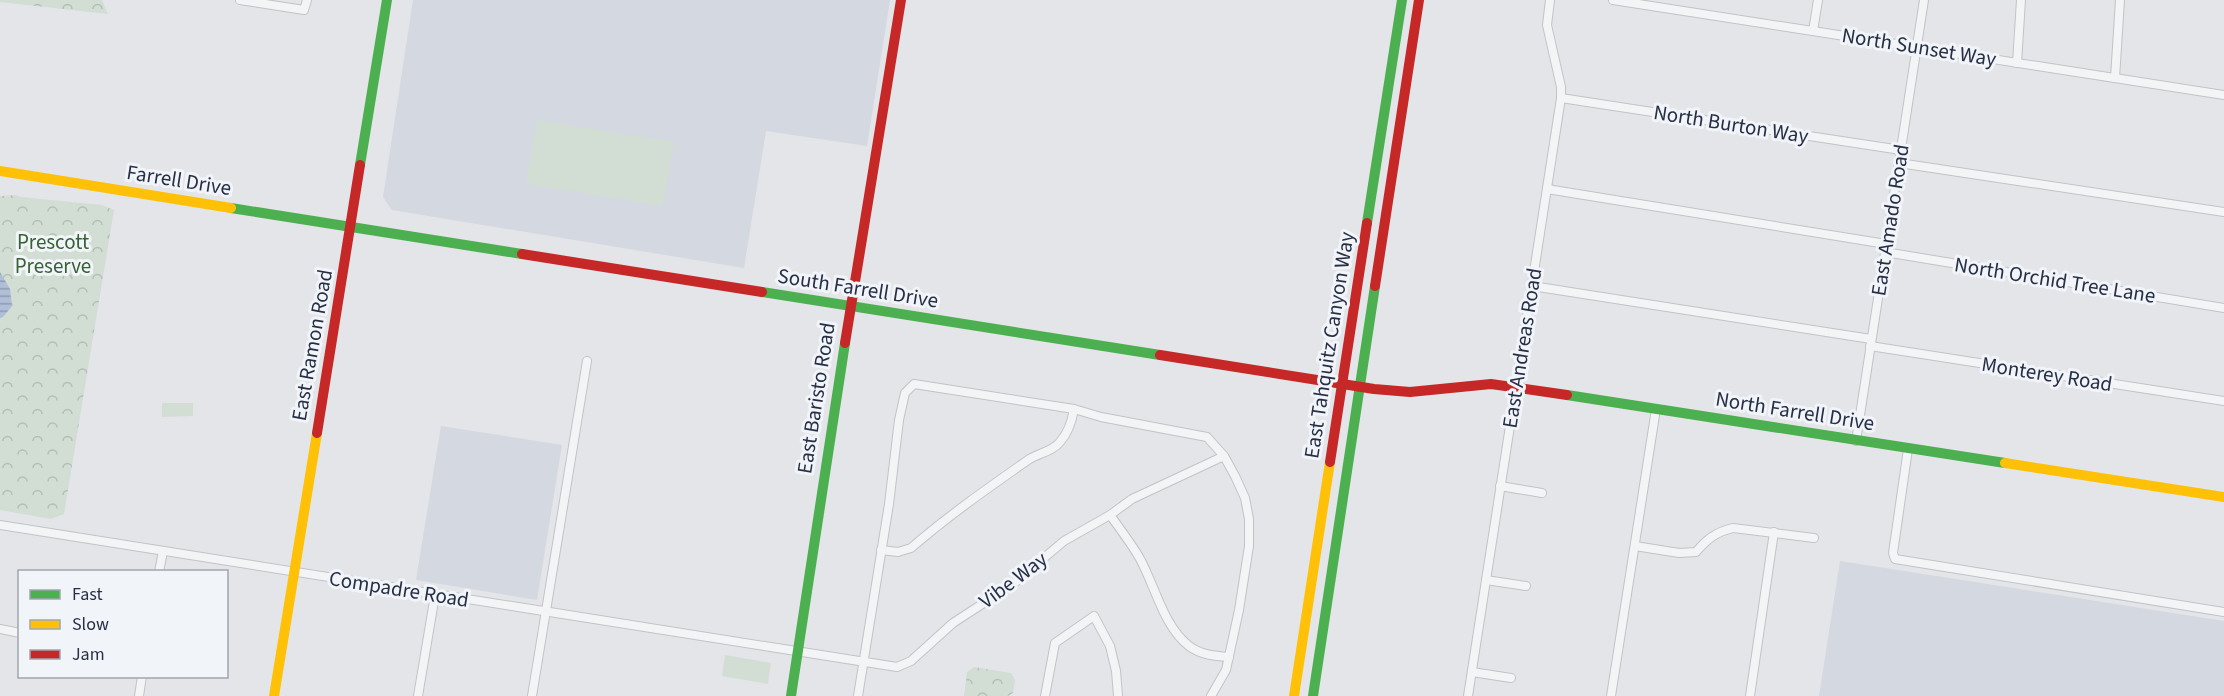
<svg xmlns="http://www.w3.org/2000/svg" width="2224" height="696" viewBox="0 0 2224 696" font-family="'Source Sans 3',sans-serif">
	<defs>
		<pattern id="park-crowns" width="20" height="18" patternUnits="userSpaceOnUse" patternTransform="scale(1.5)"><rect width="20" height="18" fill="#d2ddd4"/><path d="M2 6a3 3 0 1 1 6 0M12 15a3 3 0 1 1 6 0" fill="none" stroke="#b4beb7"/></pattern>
		<pattern id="water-rules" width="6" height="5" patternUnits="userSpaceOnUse" patternTransform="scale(1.5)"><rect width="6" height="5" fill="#b0bed7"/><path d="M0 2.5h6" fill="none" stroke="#8f9bb0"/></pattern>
	</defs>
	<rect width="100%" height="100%" fill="#e4e5e9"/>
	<g fill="#d4d8e0">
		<polygon points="413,0 890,0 867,146 766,131 744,268 392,210 383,197"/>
		<polygon points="441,426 562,445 537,600 416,580"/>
		<polygon points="1840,561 2224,621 2224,696 1819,696"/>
	</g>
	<g fill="#d2ddd4">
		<polygon points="537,120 674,142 663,206 526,184"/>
		<polygon points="162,403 193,403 193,416 162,417"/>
		<polygon points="725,655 771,663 768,684 722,676"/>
	</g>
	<g fill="url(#park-crowns)">
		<polygon points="0,0 102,0 108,14 0,2"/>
		<polygon points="16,195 21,197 102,205 114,210 64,514 51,519 0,510 0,196"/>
		<polygon points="974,667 1011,673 1015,680 1013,693 1008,696 964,696 967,672"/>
	</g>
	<polygon fill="url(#water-rules)" points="0,272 10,289 12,306 3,317 0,318"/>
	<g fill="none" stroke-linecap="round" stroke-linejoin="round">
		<defs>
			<g id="street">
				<polyline points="240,0 304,10 307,0"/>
				<polyline points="1613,0 2224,95"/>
				<polyline points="1813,31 1818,0"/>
				<polyline points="2017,63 2021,0"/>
				<polyline points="2115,78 2120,0"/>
				<polyline points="1561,98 1901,150"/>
				<polyline points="1899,163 2224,212"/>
				<polyline points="1547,189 1886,244"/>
				<polyline points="1885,252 2224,308"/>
				<polyline points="1532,286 1871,339"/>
				<polyline points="1870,346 2224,401"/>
				<polyline points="1856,441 1924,0"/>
				<polyline points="1908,449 1893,553 1895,559 2224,612"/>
				<polyline points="1500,486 1542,493"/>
				<path d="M1110,515C1120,529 1131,543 1139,557C1155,585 1163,626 1189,646C1201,655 1215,656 1229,657"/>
				<polyline points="0,525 897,667 911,661 953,623 1013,584 1064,541 1110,515 1132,499 1224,456"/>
				<path d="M1635,546L1679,553L1696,552C1707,539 1716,532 1733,528L1814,538"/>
				<path d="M881,550L898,552L911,548C948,516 988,488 1028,460C1038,453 1052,452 1060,442C1068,433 1072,421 1074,409"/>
				<polyline points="159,572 163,551"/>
				<polyline points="1486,580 1526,586"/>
				<polyline points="0,629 20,633"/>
				<polyline points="1472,672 1511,678"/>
				<polyline points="139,696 142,676"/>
				<polyline points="418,696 435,595"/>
				<polyline points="532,696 587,361"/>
				<polyline points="858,696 889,504 899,420 905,393 914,384 1074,409 1101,417 1207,437 1224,456 1235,476 1245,498 1249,519 1249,546 1239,610 1226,670 1211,696"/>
				<polyline points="1045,696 1055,643 1094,616 1110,646 1116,671 1118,696"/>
				<polyline points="1468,696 1561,98 1561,87 1547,25 1550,0"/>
				<polyline points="1611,696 1656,409"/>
				<polyline points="1750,696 1774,532"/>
			</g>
		</defs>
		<use href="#street" stroke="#c2c3c7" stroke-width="10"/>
		<use href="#street" stroke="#f3f4f6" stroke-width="8"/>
		<g stroke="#4caf50" stroke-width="10">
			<polyline points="360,165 387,0"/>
			<polyline points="231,208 522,254"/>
			<polyline points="1367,223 1402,0"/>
			<polyline points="762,292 1160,355"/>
			<polyline points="1567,395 2005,463"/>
			<polyline points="791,696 845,343"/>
			<polyline points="1313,696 1375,286"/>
		</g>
		<g stroke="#ffc107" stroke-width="10">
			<polyline points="0,171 231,208"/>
			<polyline points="2005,463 2224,497"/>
			<polyline points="274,696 317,433"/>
			<polyline points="1294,696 1330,462"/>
		</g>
		<g stroke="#c62828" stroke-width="10">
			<polyline points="522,254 762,292"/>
			<polyline points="1375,286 1419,0"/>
			<polyline points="845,343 901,0"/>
			<polyline points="1160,355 1374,389 1410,392 1491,384 1567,395"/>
			<polyline points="317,433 360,165"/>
			<polyline points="1330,462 1367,223"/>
		</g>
	</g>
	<g text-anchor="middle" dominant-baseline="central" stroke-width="6" stroke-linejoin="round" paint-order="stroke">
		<g font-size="21" fill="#272f45" stroke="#f1f4f8">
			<text transform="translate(1919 47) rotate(9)">North Sunset Way</text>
			<text transform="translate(1731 124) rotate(9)">North Burton Way</text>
			<text transform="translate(179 180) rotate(9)">Farrell Drive</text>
			<text transform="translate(1890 220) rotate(-81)">East Amado Road</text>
			<text transform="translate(2055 280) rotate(9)">North Orchid Tree Lane</text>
			<text transform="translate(858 288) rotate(9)">South Farrell Drive</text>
			<text transform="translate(312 345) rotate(-80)">East Ramon Road</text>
			<text transform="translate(1329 345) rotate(-81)">East Tahquitz Canyon Way</text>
			<text transform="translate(1522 348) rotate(-81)">East Andreas Road</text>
			<text transform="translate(2047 374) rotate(9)">Monterey Road</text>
			<text transform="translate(816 398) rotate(-81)">East Baristo Road</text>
			<text transform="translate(1795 411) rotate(9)">North Farrell Drive</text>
			<text transform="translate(1013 580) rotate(-37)">Vibe Way</text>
			<text transform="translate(399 589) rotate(9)">Compadre Road</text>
		</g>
		<g font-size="21" fill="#376333" stroke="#f1f4f8">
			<text x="53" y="242">Prescott<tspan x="53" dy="24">Preserve</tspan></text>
		</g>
	</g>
	<rect x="18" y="570" width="210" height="108" fill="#f1f4f8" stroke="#a0a5b0" stroke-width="1.5"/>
	<rect x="30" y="590" width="30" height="9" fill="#4caf50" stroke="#a0a5b0" stroke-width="1.5"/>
	<text x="72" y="600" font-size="18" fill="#272f45">Fast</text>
	<rect x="30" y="620" width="30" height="9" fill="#ffc107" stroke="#a0a5b0" stroke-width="1.5"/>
	<text x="72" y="630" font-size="18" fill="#272f45">Slow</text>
	<rect x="30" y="650" width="30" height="9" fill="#c62828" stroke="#a0a5b0" stroke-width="1.5"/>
	<text x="72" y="660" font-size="18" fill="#272f45">Jam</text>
</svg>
